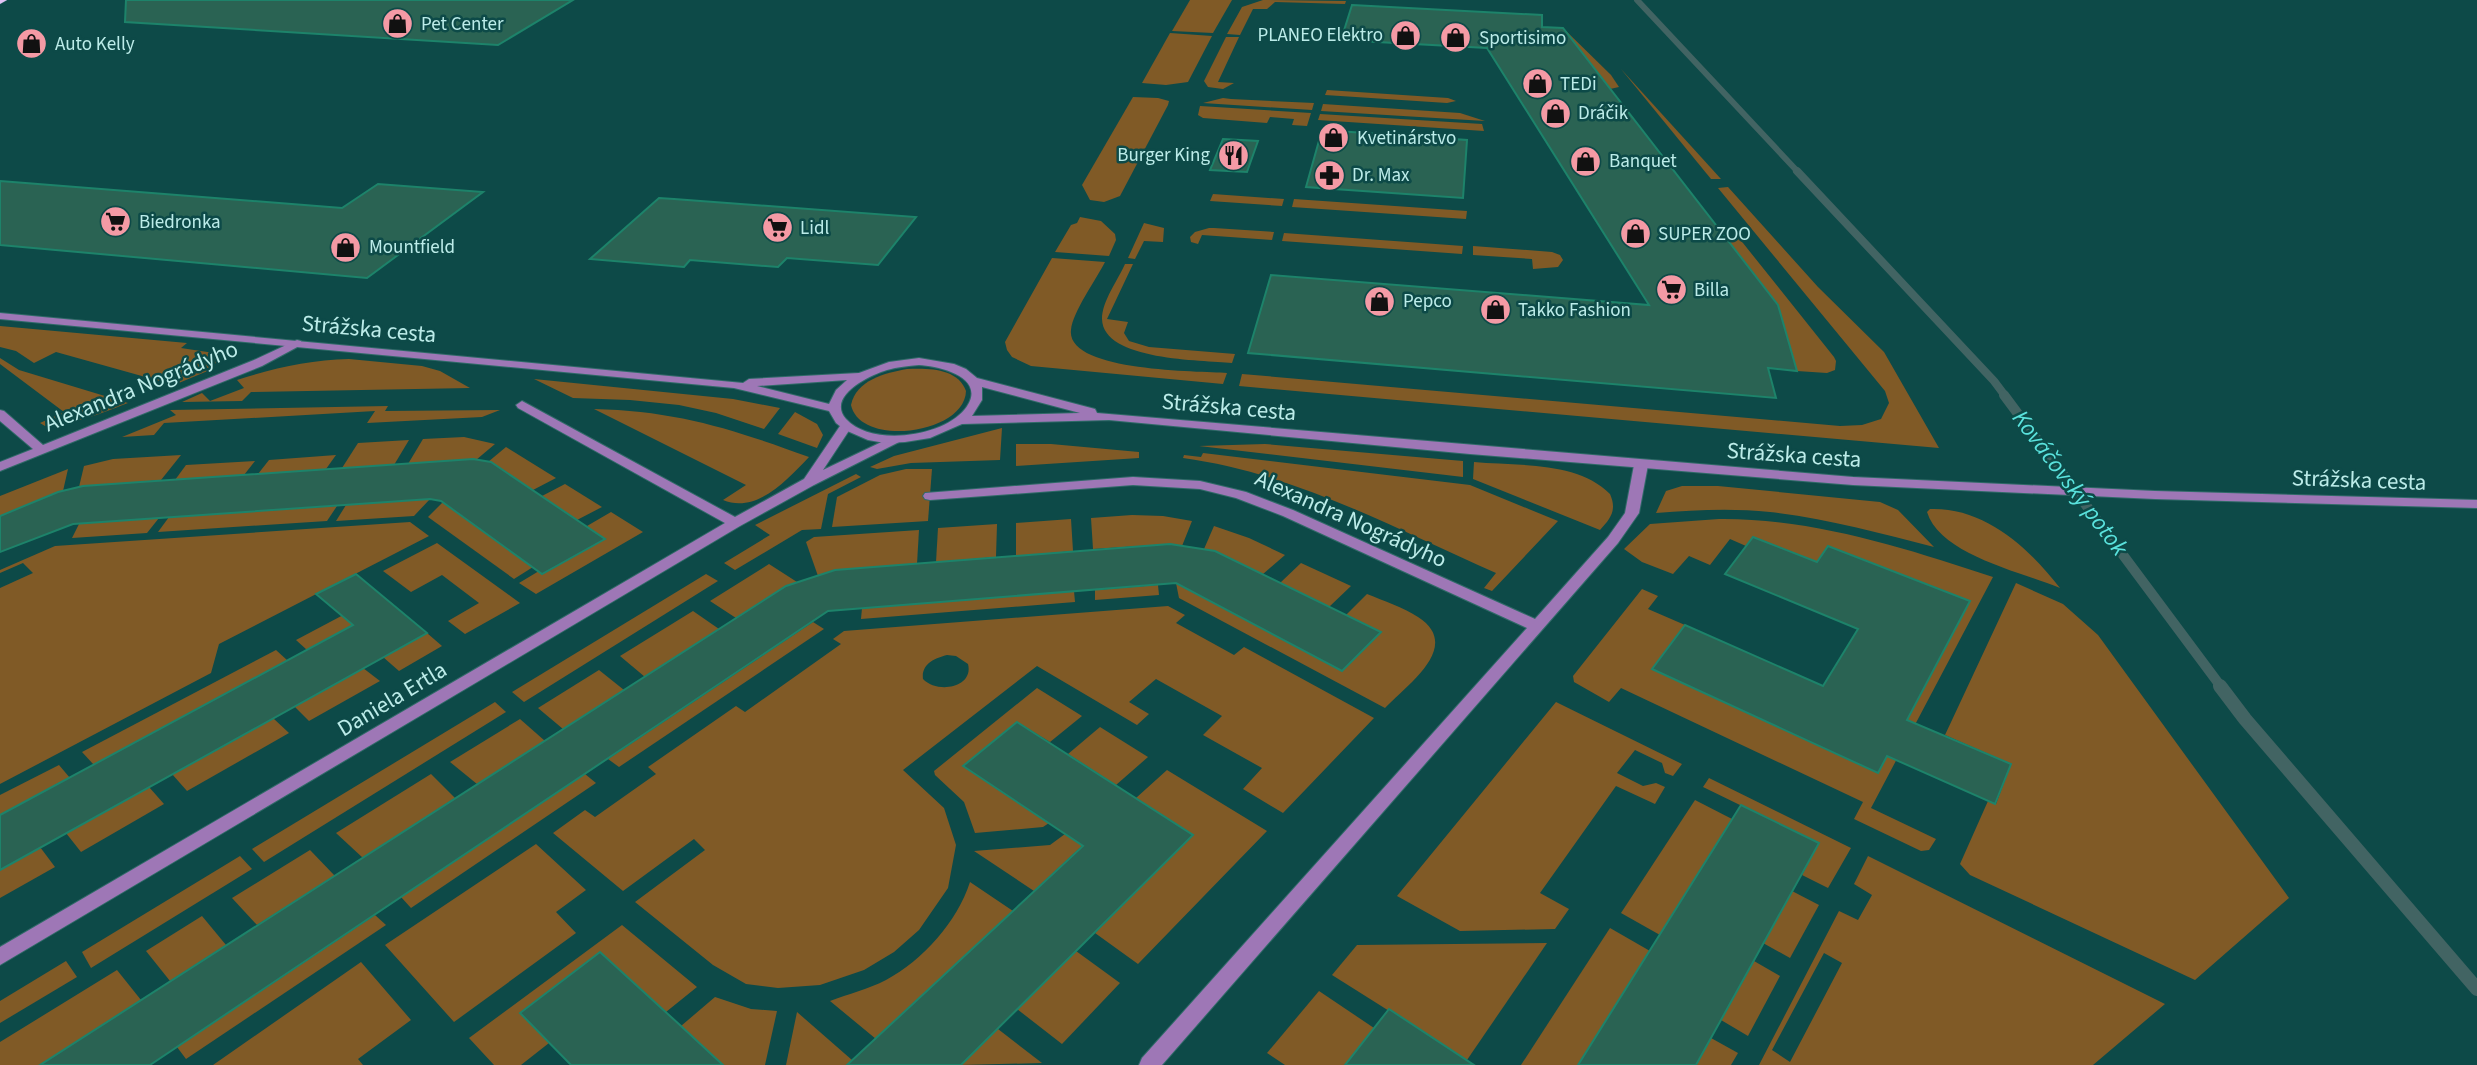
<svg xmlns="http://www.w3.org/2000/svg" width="2477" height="1065" viewBox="0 0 2477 1065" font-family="'Source Sans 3',sans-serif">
	<rect width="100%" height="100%" fill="#0d4a48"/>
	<g fill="#805a26" fill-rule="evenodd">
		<polygon points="1190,0 1232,0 1213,33 1172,31"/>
		<polygon points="1263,0 1346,1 1345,4 1275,2 1267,9 1253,9 1240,35 1227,34 1242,7"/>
		<polygon points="1563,28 1611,75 1619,87 1610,89"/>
		<polygon points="1170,33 1212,36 1188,82 1166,85 1142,83"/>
		<polygon points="1226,37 1239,37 1218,82 1234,83 1223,89 1208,87 1204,81"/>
		<polygon points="1621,69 1721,179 1711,179"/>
		<polygon points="1327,90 1448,98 1456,101 1447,103 1325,95"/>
		<polygon points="1133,97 1158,98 1169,101 1168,105 1120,196 1104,202 1090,200 1082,185"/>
		<polygon points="1223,98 1231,99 1314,103 1312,110 1203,103"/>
		<polygon points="1323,104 1460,113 1485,121 1321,111"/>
		<polygon points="1200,106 1311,113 1307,126 1292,125 1294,119 1270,117 1267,123 1203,118 1198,115"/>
		<polygon points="1320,114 1482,124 1484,131 1318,120"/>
		<polygon points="1728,187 1818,287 1884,352 1939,448 1239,386 1242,374 1840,426 1862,425 1881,419 1889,403 1885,391 1718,188"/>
		<polygon points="1213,194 1284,199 1282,206 1210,201"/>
		<polygon points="1294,199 1467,211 1466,219 1292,207"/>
		<polygon points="1080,217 1101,221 1115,234 1116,240 1109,256 1055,252 1071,225 1077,223"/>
		<polygon points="1144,223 1164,228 1163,242 1144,241 1135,259 1128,258"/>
		<polygon points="1209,228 1214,228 1274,232 1272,240 1202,235 1198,244 1191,242 1190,237 1195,232"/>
		<polygon points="1284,233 1463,246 1462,254 1282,241"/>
		<polygon points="1724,236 1739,238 1834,357 1836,361 1835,370 1827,373 1797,371 1778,305"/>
		<polygon points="1473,246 1552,252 1560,255 1563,260 1558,267 1533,269 1532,259 1473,255"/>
		<path d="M1052,258L1105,262C1096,280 1073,311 1071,330C1066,372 1198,371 1227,373L1223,384L1031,366L1012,357L1007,350L1005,342Z"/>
		<path d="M1125,264H1133L1107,319L1128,322L1124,333L1129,341L1149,347L1235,354L1232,363C1202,360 1103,361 1102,319C1102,301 1118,280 1125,264Z"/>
		<polygon points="0,326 187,343 181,348 214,353 218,360 210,370 174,385 56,352 34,363 16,351 0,347"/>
		<path d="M0,358L19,370L128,403C112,409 96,416 79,420C67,423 57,421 45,426L40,423L64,412L0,364Z"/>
		<path d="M349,359L422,366L440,371L470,388L251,392L242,401L182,402L202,393L210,401L244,388L237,380C274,368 310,360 349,359Z"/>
		<path d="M907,369C928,368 958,368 966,391C965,434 860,448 851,405C856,380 885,373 907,369Z"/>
		<polygon points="534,379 733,399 780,408 764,429 716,413 679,405 630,400 573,398"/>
		<polygon points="388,406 385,411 500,410 482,417 367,423 375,411 164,423 154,435 122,437 176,415 170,410"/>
		<path d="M594,409C677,411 732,429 809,457C788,479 757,514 723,500L746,485Z"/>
		<polygon points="795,412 817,424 823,435 817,448 778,434"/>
		<polygon points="1002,428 1000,460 911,463 877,469 870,467 894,456"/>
		<polygon points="464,437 495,444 476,460 408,464 423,439"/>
		<polygon points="409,440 394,465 342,468 358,443"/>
		<polygon points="1016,444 1051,444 1139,452 1139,458 1016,466"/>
		<polygon points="1265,444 1463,461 1463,477 1199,446"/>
		<polygon points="506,447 556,478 533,490 488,462"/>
		<path d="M1203,453L1470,485L1558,521L1492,591L1484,588L1496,573C1394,528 1294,473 1183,458L1184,455L1201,457Z"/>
		<polygon points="181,455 161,480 79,487 84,466 113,459"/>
		<polygon points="336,455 326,469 258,474 269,460"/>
		<polygon points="255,461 244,475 175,480 186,465"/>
		<path d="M1474,462C1517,466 1578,461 1610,494C1617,510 1611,518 1600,530L1473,479Z"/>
		<polygon points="68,469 63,491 0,516 0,496"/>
		<polygon points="906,469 932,469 928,521 832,527 837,497 880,475"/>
		<polygon points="856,474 861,477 828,494 821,529 802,530 735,570 724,563 770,535 755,525"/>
		<polygon points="565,484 602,507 577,520 542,496"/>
		<path d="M1682,486H1718L1880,502L1898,510L1934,547C1880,533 1825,518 1770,512C1732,508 1694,510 1656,513L1666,491Z"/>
		<polygon points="430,499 414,516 336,521 346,505"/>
		<polygon points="443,502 533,567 514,579 428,517"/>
		<polygon points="337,506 327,521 158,532 169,517"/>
		<path d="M1930,509C1985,507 2029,548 2060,588C2022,572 1940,555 1927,512Z"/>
		<polygon points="611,512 643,532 536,594 519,583 539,571 543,574 604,539 587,526"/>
		<polygon points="1132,515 1163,516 1192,521 1182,546 1170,544 1093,549 1091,518"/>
		<polygon points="159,518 147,533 72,538 79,524"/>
		<polygon points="1071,519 1073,551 1016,556 1016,523"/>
		<path d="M1719,519C1813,518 1905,548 1993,577L1871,808L1936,839L1929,850L1921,851L1854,819L1863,802L1621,688L1609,702L1574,682L1573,676L1642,589L1658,596L1648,609L1685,625L1653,669L1878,773L1970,601L1828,546L1817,562L1754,537L1746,546L1730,539L1710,565L1689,556L1673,574L1642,562L1624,549L1650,524Z"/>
		<polygon points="410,522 429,536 219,644 211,673 0,784 0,588 33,573 23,563 0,573 0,570 55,546"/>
		<polygon points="997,524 996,557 936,562 938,528"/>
		<polygon points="1214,526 1249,538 1285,555 1263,574 1204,549"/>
		<polygon points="919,530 917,564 818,576 806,542 814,537"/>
		<polygon points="437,543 520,603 465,634 448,621 479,603 442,575 411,592 383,571"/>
		<polygon points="1301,563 1351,586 1329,607 1280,583"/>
		<polygon points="769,564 797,582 786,586 736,618 710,601"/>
		<polygon points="706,574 718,581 524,702 512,692"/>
		<path d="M1176,583L1342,670L1346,615L1367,594C1384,601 1403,607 1418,617C1463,646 1408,684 1385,708L1179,598Z"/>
		<polygon points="2016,583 2063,604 2098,635 2289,898 2195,980 1970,875 1960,864 1988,801 1996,804 2011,764 1945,735"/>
		<polygon points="1158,585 1159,595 1095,600 1095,590"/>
		<polygon points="1074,591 1075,602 861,619 862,608"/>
		<polygon points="381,595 393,604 307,650 296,640"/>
		<path d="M1168,606L1185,615L1176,623L1234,655L1244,647L1374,718L1283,813L1243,789L1262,768L1203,735L1222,716L1156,679L1129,702L1149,714L1137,725L1037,666L903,770L944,808L956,845L948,888L919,930L894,952L864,970L820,985L778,988L746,984L713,965L635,902L705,850L694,839L623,891L553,833L585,810L595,817L656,774L648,767L736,706L745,712L841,644L833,639L844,631ZM947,655L956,656L968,664C974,688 937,694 923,679C921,664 935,658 947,655Z"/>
		<polygon points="693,611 719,629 645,677 620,656"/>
		<polygon points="813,622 824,629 619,767 608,759"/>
		<polygon points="427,633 442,646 399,671 383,657"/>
		<polygon points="276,650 288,661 94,765 82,752"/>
		<polygon points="363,668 380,681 309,721 294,706"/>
		<polygon points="599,670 624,690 563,729 538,708"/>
		<polygon points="1037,688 1082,716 1050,742 1017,722 963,766 1049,823 1043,827 975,833 964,802 935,775 934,771"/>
		<polygon points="495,702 506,712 264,862 252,849"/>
		<polygon points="1556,702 1682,764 1673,776 1665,773 1662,763 1635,750 1617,773 1643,786 1656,783 1665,787 1655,804 1616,786 1540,893 1569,909 1555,929 1460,931 1397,896"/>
		<polygon points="273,718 289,733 187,791 172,774"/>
		<polygon points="520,719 545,741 477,784 450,762"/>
		<polygon points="1100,727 1148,757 1116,785 1068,754"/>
		<polygon points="59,765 70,778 0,815 0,795"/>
		<polygon points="1167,770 1267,831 1138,964 1095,933 1193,835 1136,798"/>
		<polygon points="431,774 455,798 363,858 336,833"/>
		<polygon points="585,774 596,783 411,908 401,897"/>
		<polygon points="1709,778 1851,848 1828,888 1802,875 1818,843 1703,787"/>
		<polygon points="149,787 164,804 81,852 66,833"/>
		<polygon points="1695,800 1732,819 1660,935 1621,913"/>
		<polygon points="1065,834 1083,845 1034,891 974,851 1050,845"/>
		<polygon points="536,844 586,890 556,912 576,933 454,1022 385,945"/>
		<polygon points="40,847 55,867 0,898 0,870"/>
		<polygon points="310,850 335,876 257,925 232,898"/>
		<polygon points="240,856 252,869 91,968 82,952"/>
		<path d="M1868,856L2165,1004L2093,1065H1759L1839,911L1858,920L1872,895L1854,884ZM1824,953L1842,963L1790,1062L1772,1050Z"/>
		<path d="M970,882L1013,911L876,1039L830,1001C848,994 869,989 886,980C923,960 957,922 970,882Z"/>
		<polygon points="1792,891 1819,905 1790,958 1763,943"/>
		<polygon points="375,915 386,925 186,1059 177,1047"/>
		<polygon points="202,916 226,945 170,981 146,951"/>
		<polygon points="622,925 697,987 666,1012 600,952 520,1013 549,1043 521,1065 494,1065 469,1038"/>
		<polygon points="1610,928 1650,951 1578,1065 1521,1065"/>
		<polygon points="1547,943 1467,1060 1332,975 1357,945"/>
		<polygon points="1076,951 1120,983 1062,1044 1017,1009"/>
		<polygon points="66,961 77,977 0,1023 0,1001"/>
		<polygon points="1754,961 1780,976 1748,1036 1721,1020"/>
		<polygon points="361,962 411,1020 358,1059 363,1065 213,1065"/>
		<polygon points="117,970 141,1000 40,1065 0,1065 0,1042"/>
		<polygon points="1319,991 1374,1028 1345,1065 1285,1065 1267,1053"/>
		<polygon points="715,997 751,1009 777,1011 765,1065 723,1065 681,1026"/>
		<polygon points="797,1012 852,1060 847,1065 786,1065"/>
		<polygon points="998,1029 1042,1063 961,1065"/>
		<polygon points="1711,1038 1738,1053 1731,1065 1696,1065"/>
	</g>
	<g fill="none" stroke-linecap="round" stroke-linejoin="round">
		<polyline stroke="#426463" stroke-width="6" points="1637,0 1799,173"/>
		<polyline stroke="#426463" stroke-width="8" points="1797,171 1994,381 2006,397"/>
		<polyline stroke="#426463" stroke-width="10" points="2004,395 2222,688"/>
		<polyline stroke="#426463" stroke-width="14" points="2220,686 2245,719 2477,989"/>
	</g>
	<g fill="#2a6353" stroke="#1d836a" stroke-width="2">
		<polygon points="126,0 573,0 498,45 125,22"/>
		<polygon points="1352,5 1542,15 1542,27 1563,28 1778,305 1797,371 1768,368 1776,398 1248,353 1271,275 1649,305 1487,48 1341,40"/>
		<polygon points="1322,130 1467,140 1463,198 1306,187"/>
		<polygon points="1223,139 1258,141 1247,172 1210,170"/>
		<polygon points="0,181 342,208 378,184 483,192 367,278 0,245"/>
		<polygon points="659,198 674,199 916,217 878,265 787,258 778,267 690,260 684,267 590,259"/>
		<polygon points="473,459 491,462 605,539 542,574 441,501 430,499 73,524 0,552 0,516 58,492 83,486"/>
		<polygon points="1753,537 1817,562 1828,546 1970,601 1907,720 2011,764 1995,804 1887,756 1878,773 1652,669 1685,625 1823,686 1858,629 1725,574"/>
		<polygon points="1170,544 1215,551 1381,632 1342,671 1176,583 828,611 150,1065 40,1065 786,586 835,570"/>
		<polygon points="356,574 427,633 0,870 0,815 353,625 316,594"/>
		<polygon points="1017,722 1193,835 961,1065 847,1065 1083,846 963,766"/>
		<polygon points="1741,805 1819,843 1696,1065 1578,1065"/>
		<polygon points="600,952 681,1026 723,1065 571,1065 520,1013"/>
		<polygon points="1389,1009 1474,1065 1345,1065"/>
	</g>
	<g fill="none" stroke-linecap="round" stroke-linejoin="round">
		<defs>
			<g id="minor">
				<polygon points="297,340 301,341 301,345 262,366 0,471 0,462 33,449 0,421 0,410 4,411 43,445 254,360"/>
				<polygon points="522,401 735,517 804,479 842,423 846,422 852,426 823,470 894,436 904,436 905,439 814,485 740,526 0,965 0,947 725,523 518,408 516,405"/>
				<polygon points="1641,461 1648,465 1639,513 1618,543 1162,1065 1139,1065 1142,1058 1527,628 1283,516 1236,498 1200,489 1133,485 930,500 925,499 923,496 925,493 1133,477 1200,481 1246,492 1293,510 1535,619 1608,537 1625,513 1634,465"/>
			</g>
			<path id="tertiary" d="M0,313L743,383L749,379L859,373L889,362L919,358L954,364L966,369L977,378L1095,409L1097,413L1853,477L2155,491L2477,500V508L2155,499L1853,485L1470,454L1109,420L962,424L930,438L905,442L885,443L868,440L845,430L836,423L829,411L734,388L0,319ZM919,365C940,366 989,378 965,409C943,437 871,447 846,419C826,396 870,375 887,370C898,367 908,366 919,365ZM847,380L836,390L829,404L757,386ZM982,387L1080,413L972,416L982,400Z"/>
			<polygon id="primary" points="0,0 7,0 0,4"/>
		</defs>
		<use href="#minor" stroke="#306a68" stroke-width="2"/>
		<use href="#tertiary" stroke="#306a68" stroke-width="2"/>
		<use href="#primary" stroke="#306a68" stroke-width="1"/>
		<use href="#minor" fill="#9e77b6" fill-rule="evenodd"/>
		<use href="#tertiary" fill="#9e77b6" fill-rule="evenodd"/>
		<use href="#primary" fill="#e3c4f6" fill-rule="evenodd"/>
	</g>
	<defs>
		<symbol id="shop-disc" viewBox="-11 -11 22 22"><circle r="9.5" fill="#f49aa5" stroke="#0d4a48"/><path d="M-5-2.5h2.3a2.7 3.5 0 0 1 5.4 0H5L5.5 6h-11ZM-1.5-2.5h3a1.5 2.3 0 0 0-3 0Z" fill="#111"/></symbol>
		<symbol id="restaurant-disc" viewBox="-11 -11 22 22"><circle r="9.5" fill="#f49aa5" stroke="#0d4a48"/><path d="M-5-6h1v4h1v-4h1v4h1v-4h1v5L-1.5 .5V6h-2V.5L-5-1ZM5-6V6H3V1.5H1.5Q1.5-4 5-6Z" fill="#111"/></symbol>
		<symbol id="pharmacy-disc" viewBox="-11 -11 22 22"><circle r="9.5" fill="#f49aa5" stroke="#0d4a48"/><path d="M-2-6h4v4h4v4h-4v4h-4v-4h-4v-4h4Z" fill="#111"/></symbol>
		<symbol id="supermarket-disc" viewBox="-11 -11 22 22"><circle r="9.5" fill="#f49aa5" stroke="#0d4a48"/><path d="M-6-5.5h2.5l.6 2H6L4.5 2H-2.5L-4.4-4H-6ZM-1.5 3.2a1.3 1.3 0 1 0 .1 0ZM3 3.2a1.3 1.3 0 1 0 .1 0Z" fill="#111"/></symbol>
	</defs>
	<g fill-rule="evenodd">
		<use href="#shop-disc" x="380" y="6" width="35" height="35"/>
		<use href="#shop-disc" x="1388" y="18" width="35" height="35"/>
		<use href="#shop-disc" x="1438" y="20" width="35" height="35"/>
		<use href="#shop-disc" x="14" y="26" width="35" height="35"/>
		<use href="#shop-disc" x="1520" y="66" width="35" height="35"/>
		<use href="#shop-disc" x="1538" y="96" width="35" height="35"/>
		<use href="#shop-disc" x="1316" y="120" width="35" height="35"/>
		<use href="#restaurant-disc" x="1216" y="138" width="35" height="35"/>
		<use href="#shop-disc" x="1568" y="144" width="35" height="35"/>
		<use href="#pharmacy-disc" x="1312" y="158" width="35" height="35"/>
		<use href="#supermarket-disc" x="98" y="204" width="35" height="35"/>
		<use href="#supermarket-disc" x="760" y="210" width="35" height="35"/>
		<use href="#shop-disc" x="1618" y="216" width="35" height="35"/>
		<use href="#shop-disc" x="328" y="230" width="35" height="35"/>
		<use href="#supermarket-disc" x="1654" y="272" width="35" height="35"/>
		<use href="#shop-disc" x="1362" y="284" width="35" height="35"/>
		<use href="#shop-disc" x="1478" y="292" width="35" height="35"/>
	</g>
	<g text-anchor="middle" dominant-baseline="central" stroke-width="5" stroke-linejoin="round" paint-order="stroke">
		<g font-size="19" fill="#bcece9" stroke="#0d4a48" text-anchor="start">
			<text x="421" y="24">Pet Center</text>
			<text x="1383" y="35" text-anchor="end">PLANEO Elektro</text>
			<text x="1479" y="38">Sportisimo</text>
			<text x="55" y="44">Auto Kelly</text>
			<text x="1560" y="84">TEDi</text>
			<text x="1578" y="113">Dráčik</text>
			<text x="1357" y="138">Kvetinárstvo</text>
			<text x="1210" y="155" text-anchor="end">Burger King</text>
			<text x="1609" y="161">Banquet</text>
			<text x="1352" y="175">Dr. Max</text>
			<text x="139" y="222">Biedronka</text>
			<text x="800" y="228">Lidl</text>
			<text x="1658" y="234">SUPER ZOO</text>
			<text x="369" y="247">Mountfield</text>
			<text x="1694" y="290">Billa</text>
			<text x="1403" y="301">Pepco</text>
			<text x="1518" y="310">Takko Fashion</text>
		</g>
		<g font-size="23" fill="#bcece9" stroke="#0d4a48">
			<text transform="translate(369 329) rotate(5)">Strážska cesta</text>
			<text transform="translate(141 386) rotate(-22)">Alexandra Nográdyho</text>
			<text transform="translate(1229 407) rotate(5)">Strážska cesta</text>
			<text transform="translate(1794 455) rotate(4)">Strážska cesta</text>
			<text transform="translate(2359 480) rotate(2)">Strážska cesta</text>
			<text transform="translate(1351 519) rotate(24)">Alexandra Nográdyho</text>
			<text transform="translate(392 699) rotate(-31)">Daniela Ertla</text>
		</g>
		<g font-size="24" font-style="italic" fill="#5ae2dd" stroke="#0d4a48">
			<text transform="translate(2070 483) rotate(53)">Kováčovský potok</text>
		</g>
	</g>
</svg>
